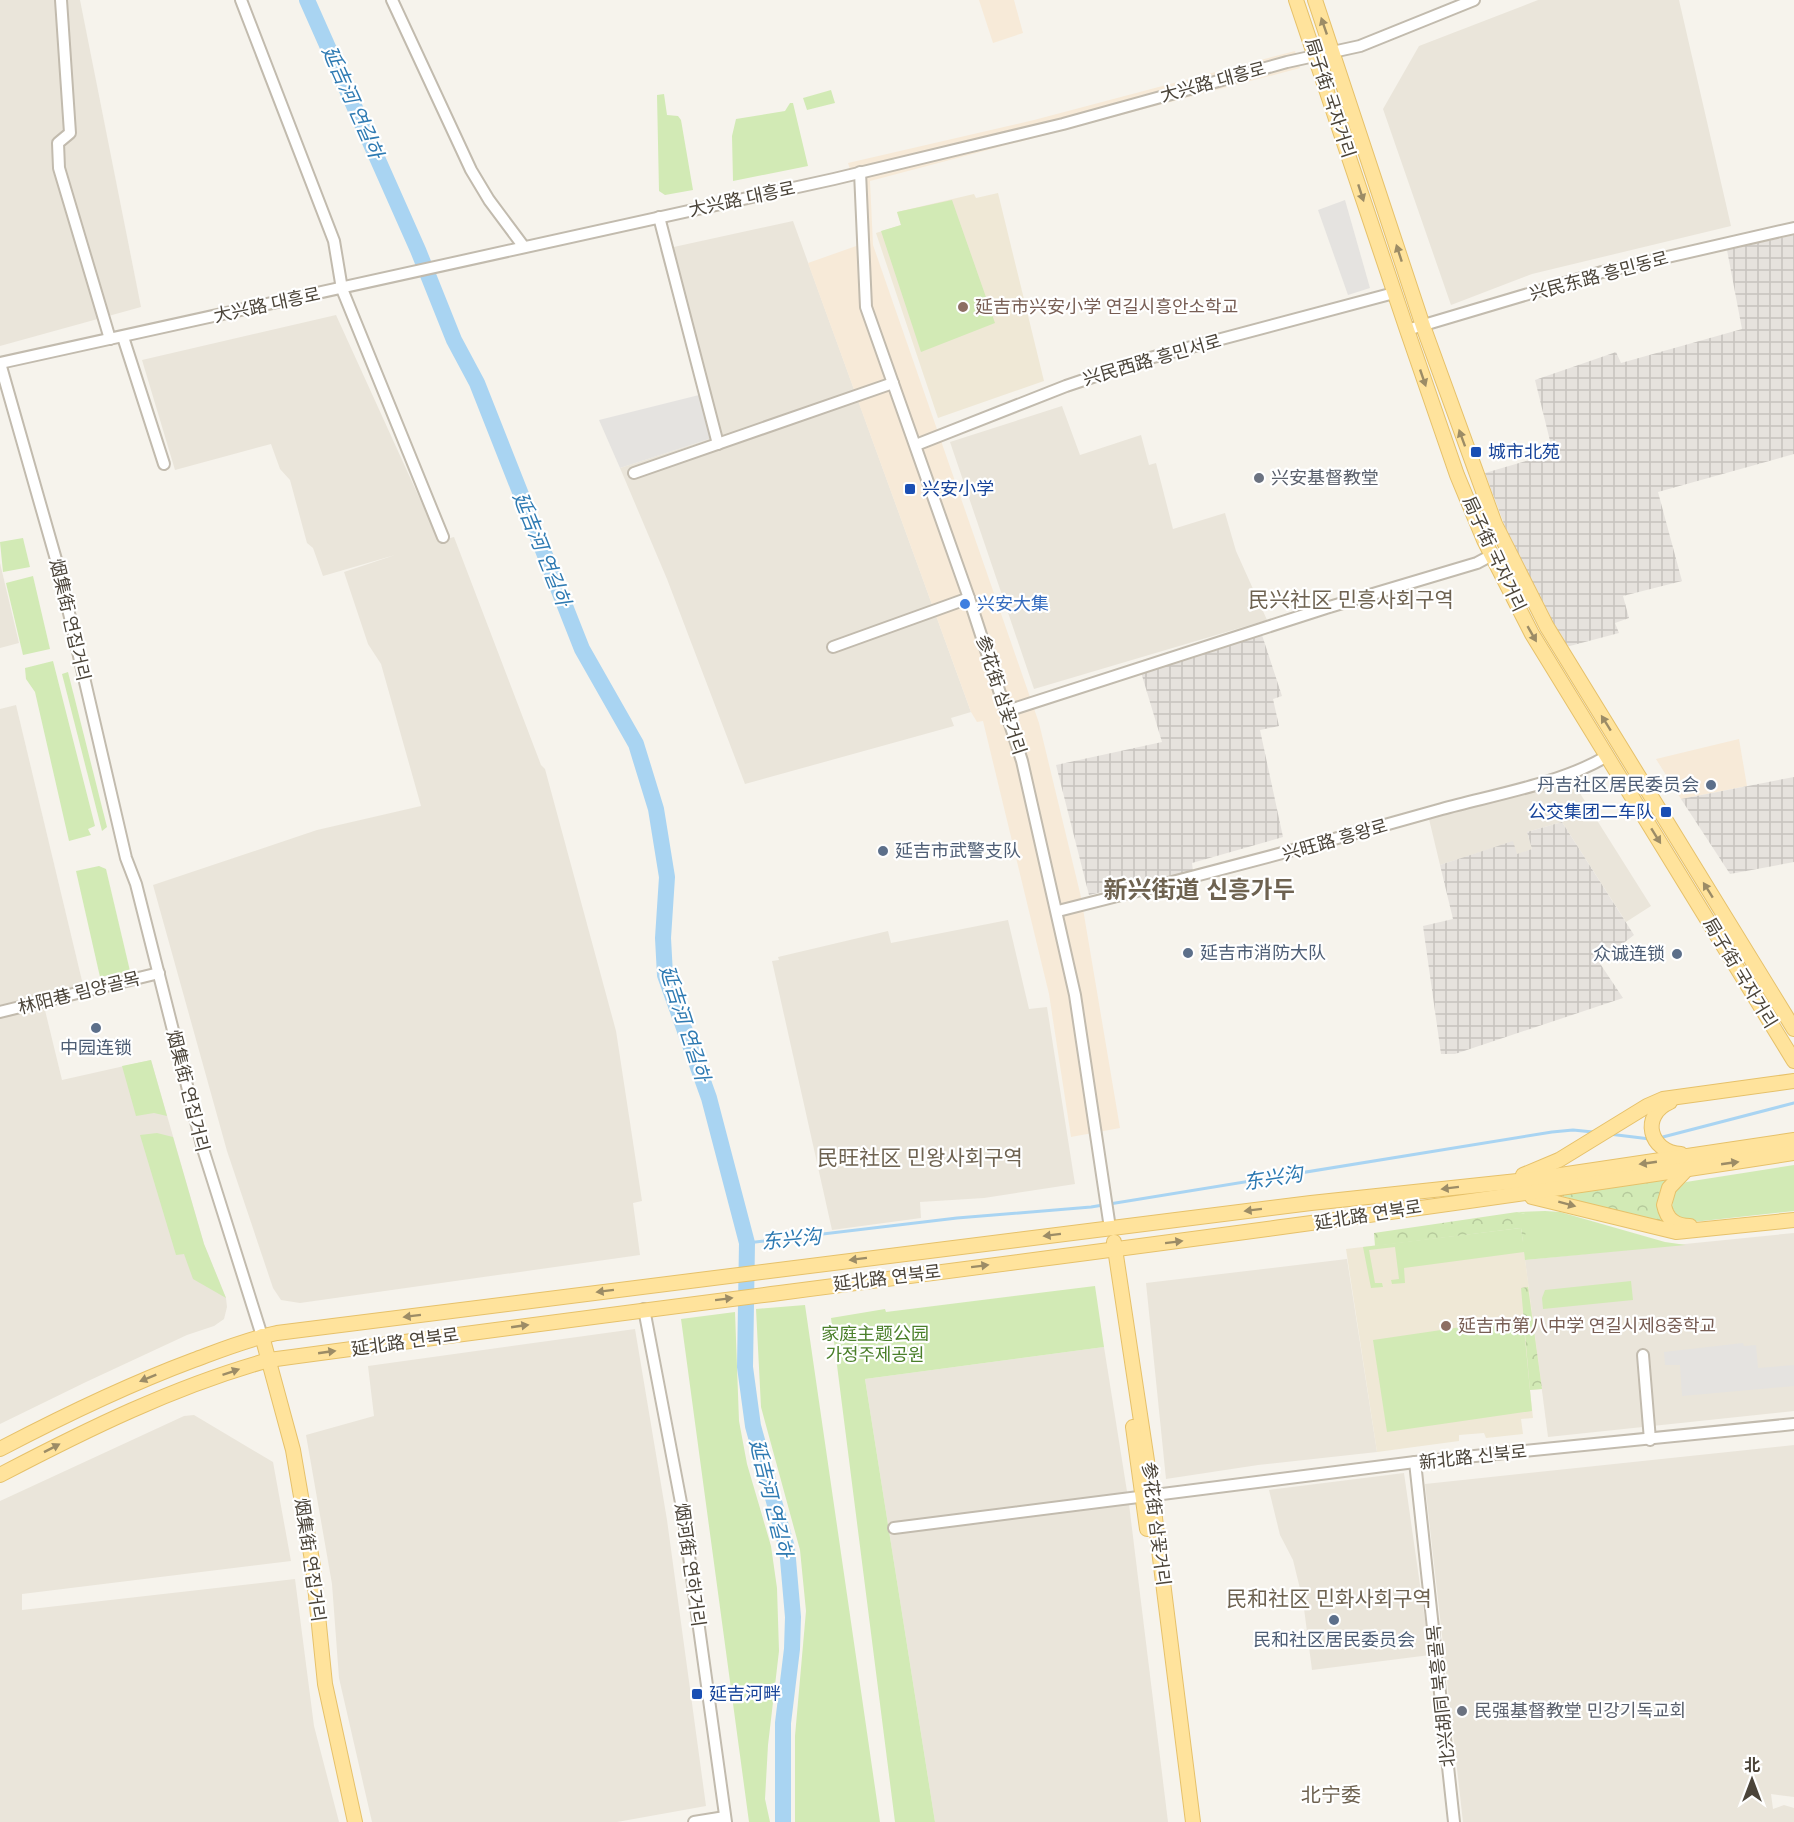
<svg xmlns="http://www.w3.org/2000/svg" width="1794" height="1822" viewBox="0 0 1794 1822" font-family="Montserrat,'Noto Sans SC','Noto Sans KR',sans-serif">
	<defs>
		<pattern id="industrial-grid" width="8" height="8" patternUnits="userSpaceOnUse" patternTransform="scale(1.5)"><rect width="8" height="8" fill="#e6e2dd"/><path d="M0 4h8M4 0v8" fill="none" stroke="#c7c3be"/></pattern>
		<pattern id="forest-crowns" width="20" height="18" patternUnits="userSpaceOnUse" patternTransform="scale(1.5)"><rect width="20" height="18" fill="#d2eab5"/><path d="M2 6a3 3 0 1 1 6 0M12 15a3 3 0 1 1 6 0" fill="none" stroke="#b6ca9c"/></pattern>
	</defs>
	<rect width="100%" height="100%" fill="#f6f3ec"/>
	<g fill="#eae5da">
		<polygon points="0,0 80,0 141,307 0,346"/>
		<polygon points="1538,0 1679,0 1731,226 1532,274 1451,305 1383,109 1419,46"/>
		<polygon points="793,221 971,712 951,718 954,726 745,784 667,579 620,468 712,438 660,250"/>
		<polygon points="336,315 439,541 454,537 541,765 545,769 616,1031 642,1201 633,1203 640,1255 300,1303 281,1300 273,1288 227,1151 153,885 317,830 421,806 381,664 368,644 344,572 395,555 323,576 313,548 307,543 290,480 280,469 271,444 175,470 142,360"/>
		<polygon points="1062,406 1080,455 1141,435 1149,465 1156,463 1173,529 1225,513 1236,551 1267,620 1034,689 950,442"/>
		<polygon points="0,563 19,643 0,648"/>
		<polygon points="16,705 83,985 0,1005 0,709"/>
		<polygon points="1571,779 1651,906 1626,922 1562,822 1527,832 1532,849 1517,855 1512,842 1440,865 1429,819"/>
		<polygon points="1008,920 1029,1009 1047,1007 1075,1184 984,1198 920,1202 921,1218 832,1230 772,961 779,960 778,957 888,931 891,943"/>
		<polygon points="44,1006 62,1080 151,1060 204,1244 226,1298 227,1307 224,1319 214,1326 187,1335 86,1382 0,1424 0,1018"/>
		<polygon points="1794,1233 1794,1411 1548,1437 1525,1260"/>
		<polygon points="1347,1259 1377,1452 1258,1465 1166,1479 1146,1283"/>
		<polygon points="635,1329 667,1520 706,1806 617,1822 372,1822 339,1678 332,1584 306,1435 374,1416 368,1366"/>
		<polygon points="1104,1347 1129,1504 1168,1822 935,1822 865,1379"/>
		<polygon points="194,1415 273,1462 291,1561 22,1594 22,1610 295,1579 314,1726 339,1822 0,1822 0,1501 184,1416"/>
		<polygon points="1794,1445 1794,1797 1771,1794 1773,1809 1784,1805 1794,1808 1794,1822 1463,1822 1425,1484"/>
		<polygon points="1404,1473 1430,1655 1312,1670 1303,1601 1293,1560 1280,1535 1269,1490"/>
	</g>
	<g fill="#f7ead8">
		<polygon points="979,0 1014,0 1023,33 993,43"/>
		<polygon points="1295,51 1300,68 870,181 873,245 1039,723 1081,897 1120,1128 1071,1137 1049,994 983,721 977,722 971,712 808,263 859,245 858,194 848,163 1034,120"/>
		<polygon points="1739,739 1747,786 1681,799 1656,759"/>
	</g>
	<g fill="url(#industrial-grid)">
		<polygon points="1794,235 1794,454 1658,492 1682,581 1623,596 1629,618 1615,623 1619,633 1566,647 1510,540 1485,473 1553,453 1535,380 1616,352 1621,363 1742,329 1727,250"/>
		<polygon points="1262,635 1282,696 1273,699 1279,726 1260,730 1283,837 1192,863 1193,871 1089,895 1056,765 1162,742 1140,669"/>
		<polygon points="1794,777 1794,862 1730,874 1681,799"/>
		<polygon points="1562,822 1634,935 1599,962 1623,998 1455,1054 1441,1054 1423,926 1453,919 1440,865 1513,841 1517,854 1532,849 1527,832"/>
	</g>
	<g fill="#efe8d6">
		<polygon points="998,193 1044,381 938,418 876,233 901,225 897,212 974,194 976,198"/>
		<polygon points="1521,1228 1542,1389 1530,1390 1533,1418 1521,1419 1523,1434 1486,1438 1484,1433 1459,1435 1459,1441 1377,1452 1346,1249"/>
	</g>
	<g fill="#d2eab5">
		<polygon points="831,90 835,103 807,110 803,98"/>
		<polygon points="664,94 667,115 678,116 681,120 693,190 665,195 659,191 657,95"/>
		<polygon points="790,103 793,103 808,166 733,181 732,136 736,119 785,111"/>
		<polygon points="952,200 995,323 921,352 881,231 901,225 897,212"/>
		<polygon points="23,538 30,567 3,572 0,542"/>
		<polygon points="33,576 50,649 23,655 6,583"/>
		<polygon points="53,661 95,826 88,829 91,835 69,841 35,692 26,679 25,668"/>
		<polygon points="68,672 107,827 102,831 62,674"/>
		<polygon points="99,866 106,869 130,971 100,977 76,871"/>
		<polygon points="151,1060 167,1116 154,1113 136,1116 122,1066"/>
		<polygon points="157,1133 173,1137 204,1244 226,1298 193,1279 184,1254 176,1255 140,1135"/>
		<polygon points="1794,1165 1794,1211 1693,1222 1678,1217 1672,1207 1675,1191 1686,1182"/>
		<polygon points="1545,1211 1560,1212 1665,1242 1686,1245 1525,1260 1524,1252 1404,1268 1405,1283 1392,1284 1391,1280 1399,1279 1395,1247 1369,1250 1375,1283 1382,1283 1383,1287 1371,1288 1363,1247 1521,1228 1523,1242 1525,1214 1517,1212"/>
		<polygon points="1631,1281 1633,1300 1543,1309 1542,1298 1545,1290"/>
		<polygon points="1095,1286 1104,1347 865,1379 935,1822 895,1822 831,1318 885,1309 886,1312"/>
		<polygon points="805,1305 880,1822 795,1822 795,1736 806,1611 800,1550 761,1407 756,1309"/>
		<polygon points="735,1312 739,1421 747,1464 771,1546 777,1588 779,1651 768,1745 765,1799 770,1822 749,1822 681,1319"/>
		<polygon points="1523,1318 1532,1411 1387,1432 1373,1340"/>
	</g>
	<g fill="url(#forest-crowns)">
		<path d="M1669,1178C1655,1192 1657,1204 1665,1221L1662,1224L1558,1195Z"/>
		<polygon points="1517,1212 1525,1214 1529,1221 1523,1243 1521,1228 1375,1246 1374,1233"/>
		<polygon points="1528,1287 1542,1389 1530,1390 1521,1288"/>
	</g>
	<g fill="#e5e3e0">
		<polygon points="1345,200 1370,288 1348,295 1318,210"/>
		<polygon points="699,395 712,438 620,468 599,420"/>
		<polygon points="1743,1343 1744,1346 1756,1345 1758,1368 1794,1365 1794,1386 1682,1396 1680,1365 1665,1365 1664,1352"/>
	</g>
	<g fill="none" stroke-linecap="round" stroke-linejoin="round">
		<g stroke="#a9d4f2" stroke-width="3">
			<polyline points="1609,1134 1650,1139"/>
			<polyline points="1659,1138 1794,1103"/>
			<polyline points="747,1243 957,1218 1091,1207 1552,1132 1573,1130 1593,1132"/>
		</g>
		<polyline stroke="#a9d4f2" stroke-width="16" points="307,0 418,250 454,340 477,383 582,649 636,744 656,809 667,877 663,938 665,975 709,1098 747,1243 745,1367 753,1426 787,1548 793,1617 792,1649 783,1723 783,1822"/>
		<defs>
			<g id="minor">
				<polyline points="61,0 70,133 58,143 59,168 110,339"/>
				<polyline points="241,0 334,241 342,289 443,537"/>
				<polyline points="392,0 471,170 489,200 524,247"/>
				<polyline points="860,172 866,307 969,598 1022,761 1075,995 1110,1228"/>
				<polyline points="659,217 718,444"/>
				<polyline points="1407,330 1602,272 1794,228"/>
				<polyline points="123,337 164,464"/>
				<polyline points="0,363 834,179 1063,124 1287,62 1360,46 1474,0"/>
				<polyline points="0,363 59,570 126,858 136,884 203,1149 262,1336"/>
				<polyline points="916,445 1066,386 1146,359 1394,293"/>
				<polyline points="634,473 893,383"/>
				<polyline points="833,647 969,598"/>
				<polyline points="1007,711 1326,608 1477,563 1492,555"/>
				<path d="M1058,911C1187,879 1315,845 1442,809C1493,795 1563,783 1607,756"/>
				<polyline points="0,1012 159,973"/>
				<polyline points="644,1309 683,1513 726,1822"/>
				<polyline points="1643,1355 1650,1440"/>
				<polyline points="1415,1462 1454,1822"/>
				<polyline points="894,1528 1415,1462 1794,1424"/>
				<polyline points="694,1822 725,1817"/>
			</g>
			<g id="major">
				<polyline points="1296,0 1407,330 1457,475 1484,540 1532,634 1794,1061"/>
				<polyline points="1315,0 1423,326 1495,524 1547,627 1794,1029"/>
				<path d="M1670,1102C1640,1115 1649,1152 1681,1154"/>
				<path d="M1687,1169L1669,1188L1664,1205C1667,1220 1676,1226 1690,1226"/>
				<polyline points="1523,1175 1559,1160 1647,1106 1663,1099 1794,1081"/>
				<polyline points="1532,1197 1676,1232 1794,1220"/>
				<polyline points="1114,1242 1152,1494 1193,1822"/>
				<polyline points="262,1336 293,1450 313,1566 325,1684 355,1822"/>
				<polyline points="1133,1427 1147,1529"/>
				<path d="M0,1449C63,1416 127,1385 194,1360C221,1350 248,1339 277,1333L1311,1203L1527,1180L1794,1140"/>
				<path d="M0,1475C86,1430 175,1386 269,1360C777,1291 1287,1232 1794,1153"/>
			</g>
		</defs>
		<use href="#minor" stroke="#c2bbae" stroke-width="14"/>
		<use href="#major" stroke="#e6c16a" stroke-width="16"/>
		<use href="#minor" stroke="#fff" stroke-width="10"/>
		<use href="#major" stroke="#ffe39c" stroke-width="14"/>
	</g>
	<defs><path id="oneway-solid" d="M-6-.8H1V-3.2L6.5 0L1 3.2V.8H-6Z" transform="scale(1.5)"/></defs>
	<g fill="#9c8c66">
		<use href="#oneway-solid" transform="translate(1324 26) rotate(-109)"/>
		<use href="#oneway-solid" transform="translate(1361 193) rotate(72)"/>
		<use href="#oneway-solid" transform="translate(1399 253) rotate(-108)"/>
		<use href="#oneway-solid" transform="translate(1423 378) rotate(71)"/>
		<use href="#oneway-solid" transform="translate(1462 438) rotate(-110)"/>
		<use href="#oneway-solid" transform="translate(1532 634) rotate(60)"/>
		<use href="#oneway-solid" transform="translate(1606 723) rotate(-122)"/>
		<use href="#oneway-solid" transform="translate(1656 836) rotate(58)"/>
		<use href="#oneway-solid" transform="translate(1708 890) rotate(-122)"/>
		<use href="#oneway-solid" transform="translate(1648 1163) rotate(172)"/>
		<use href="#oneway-solid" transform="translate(1730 1163) rotate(-8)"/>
		<use href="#oneway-solid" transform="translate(1450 1188) rotate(173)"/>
		<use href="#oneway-solid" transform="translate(1567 1204) rotate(15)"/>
		<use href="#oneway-solid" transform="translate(1253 1210) rotate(173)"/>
		<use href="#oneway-solid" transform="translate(1052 1235) rotate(173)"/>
		<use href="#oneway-solid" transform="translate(1174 1242) rotate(-7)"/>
		<use href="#oneway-solid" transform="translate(858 1259) rotate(173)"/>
		<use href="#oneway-solid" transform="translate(980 1266) rotate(-7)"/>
		<use href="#oneway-solid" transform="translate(605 1291) rotate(173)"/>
		<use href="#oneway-solid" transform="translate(724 1299) rotate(-7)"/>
		<use href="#oneway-solid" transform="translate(412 1316) rotate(173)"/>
		<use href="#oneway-solid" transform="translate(520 1326) rotate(-8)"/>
		<use href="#oneway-solid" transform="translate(327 1352) rotate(-8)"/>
		<use href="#oneway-solid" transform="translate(231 1372) rotate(-19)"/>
		<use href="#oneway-solid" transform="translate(148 1378) rotate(158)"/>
		<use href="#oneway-solid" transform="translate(52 1448) rotate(-27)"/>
	</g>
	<g fill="#8d6e63" stroke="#fff" stroke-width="2">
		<circle cx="963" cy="307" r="6"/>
		<circle cx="1446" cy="1326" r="6"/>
	</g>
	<g fill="#1a4fb4" stroke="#fff" stroke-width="2">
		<rect x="1470" y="446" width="12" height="12" rx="3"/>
		<rect x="904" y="483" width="12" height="12" rx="3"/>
		<rect x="1660" y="806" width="12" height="12" rx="3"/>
		<rect x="691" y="1688" width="12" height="12" rx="3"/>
	</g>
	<g fill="#6b7280" stroke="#fff" stroke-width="2">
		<circle cx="1259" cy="478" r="6"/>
		<circle cx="1462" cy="1711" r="6"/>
	</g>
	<circle fill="#3f7fe0" stroke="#fff" stroke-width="2" cx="965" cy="604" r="6"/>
	<g fill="#5c6f8a" stroke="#fff" stroke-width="2">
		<circle cx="1711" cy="785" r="6"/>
		<circle cx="883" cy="851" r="6"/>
		<circle cx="1188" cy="953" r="6"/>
		<circle cx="1677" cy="954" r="6"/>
		<circle cx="96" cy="1028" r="6"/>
		<circle cx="1334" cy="1620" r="6"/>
	</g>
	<g text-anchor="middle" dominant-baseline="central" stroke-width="4.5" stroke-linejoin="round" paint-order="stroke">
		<g font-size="18" fill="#4b4439" stroke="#fff">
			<text transform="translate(1213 82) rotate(-15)">大兴路 대흥로</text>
			<text transform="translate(1330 98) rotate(72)">局子街 국자거리</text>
			<text transform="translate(742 199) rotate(-12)">大兴路 대흥로</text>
			<text transform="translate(1599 276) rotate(-15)">兴民东路 흥민동로</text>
			<text transform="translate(267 305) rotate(-12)">大兴路 대흥로</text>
			<text transform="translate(1152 360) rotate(-16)">兴民西路 흥민서로</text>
			<text transform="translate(1494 554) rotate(65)">局子街 국자거리</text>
			<text transform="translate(70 620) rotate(77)">烟集街 연집거리</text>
			<text transform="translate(1001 695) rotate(72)">参花街 삼꽃거리</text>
			<text transform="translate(1335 840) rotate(-16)">兴旺路 흥왕로</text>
			<text transform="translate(1740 973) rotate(59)">局子街 국자거리</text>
			<text transform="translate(79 993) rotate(-14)">林阳巷 림양골목</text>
			<text transform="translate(188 1091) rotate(76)">烟集街 연집거리</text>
			<text transform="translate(1368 1215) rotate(-9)">延北路 연북로</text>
			<text transform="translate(887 1278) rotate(-7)">延北路 연북로</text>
			<text transform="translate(405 1342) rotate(-8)">延北路 연북로</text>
			<text transform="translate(1473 1457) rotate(-6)">新北路 신북로</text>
			<text transform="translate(1156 1524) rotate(83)">参花街 삼꽃거리</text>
			<text transform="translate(310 1560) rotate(82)">烟集街 연집거리</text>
			<text transform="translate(690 1565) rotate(82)">烟河街 연하거리</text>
			<text transform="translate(1441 1696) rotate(-96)">北兴胡同 북흥골목</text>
		</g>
		<g font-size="18" fill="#785e54" stroke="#fff" text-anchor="start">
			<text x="975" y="307">延吉市兴安小学 연길시흥안소학교</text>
			<text x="1458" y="1326">延吉市第八中学 연길시제8중학교</text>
		</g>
		<g font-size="18" fill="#164399" stroke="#fff" text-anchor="start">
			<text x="1488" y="452">城市北苑</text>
			<text x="922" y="489">兴安小学</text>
			<text x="1654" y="812" text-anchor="end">公交集团二车队</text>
			<text x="709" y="1694">延吉河畔</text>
		</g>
		<g font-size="18" fill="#5b616d" stroke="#fff" text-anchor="start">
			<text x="1271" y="478">兴安基督教堂</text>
			<text x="1474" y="1711">民强基督教堂 민강기독교회</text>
		</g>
		<g font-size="18" fill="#366cbe" stroke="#fff" text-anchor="start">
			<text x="977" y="604">兴安大集</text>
		</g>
		<g font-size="18" fill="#4e5e75" stroke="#fff" text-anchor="end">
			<text x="1699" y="785">丹吉社区居民委员会</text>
			<text x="895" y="851" text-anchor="start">延吉市武警支队</text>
			<text x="1200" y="953" text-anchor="start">延吉市消防大队</text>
			<text x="1665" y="954">众诚连锁</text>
			<text x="96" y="1048" text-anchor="middle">中园连锁</text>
			<text x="1334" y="1640" text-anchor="middle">民和社区居民委员会</text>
		</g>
		<g font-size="18" fill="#4a7f2a" stroke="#fff">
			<text x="875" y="1334">家庭主题公园<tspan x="875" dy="21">가정주제공원</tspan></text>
		</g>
		<g font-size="20" font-style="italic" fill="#2e7ab2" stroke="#fff">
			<text transform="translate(353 102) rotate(66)">延吉河 연길하</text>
			<text transform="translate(542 549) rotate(68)">延吉河 연길하</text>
			<text transform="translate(685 1023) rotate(72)">延吉河 연길하</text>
			<text transform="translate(1273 1178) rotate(-9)">东兴沟</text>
			<text transform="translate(791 1239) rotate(-6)">东兴沟</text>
			<text transform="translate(771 1498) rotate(76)">延吉河 연길하</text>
		</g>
		<g font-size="20" fill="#6e6250" stroke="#fff">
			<text x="1331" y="1795">北宁委</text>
		</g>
		<g font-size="21" fill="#6e6250" stroke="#fff">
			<text x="1351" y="599">民兴社区 민흥사회구역</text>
			<text x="920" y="1157">民旺社区 민왕사회구역</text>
			<text x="1329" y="1598">民和社区 민화사회구역</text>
		</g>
		<g font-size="24" font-weight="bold" fill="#6e6250" stroke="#fff">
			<text x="1199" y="889">新兴街道 신흥가두</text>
		</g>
	</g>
	<g transform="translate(1752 1780)" stroke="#ffffff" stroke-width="4.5" paint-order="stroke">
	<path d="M0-4.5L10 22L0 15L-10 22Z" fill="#4b4439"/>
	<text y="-9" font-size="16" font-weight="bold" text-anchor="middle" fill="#4b4439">北</text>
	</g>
</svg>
